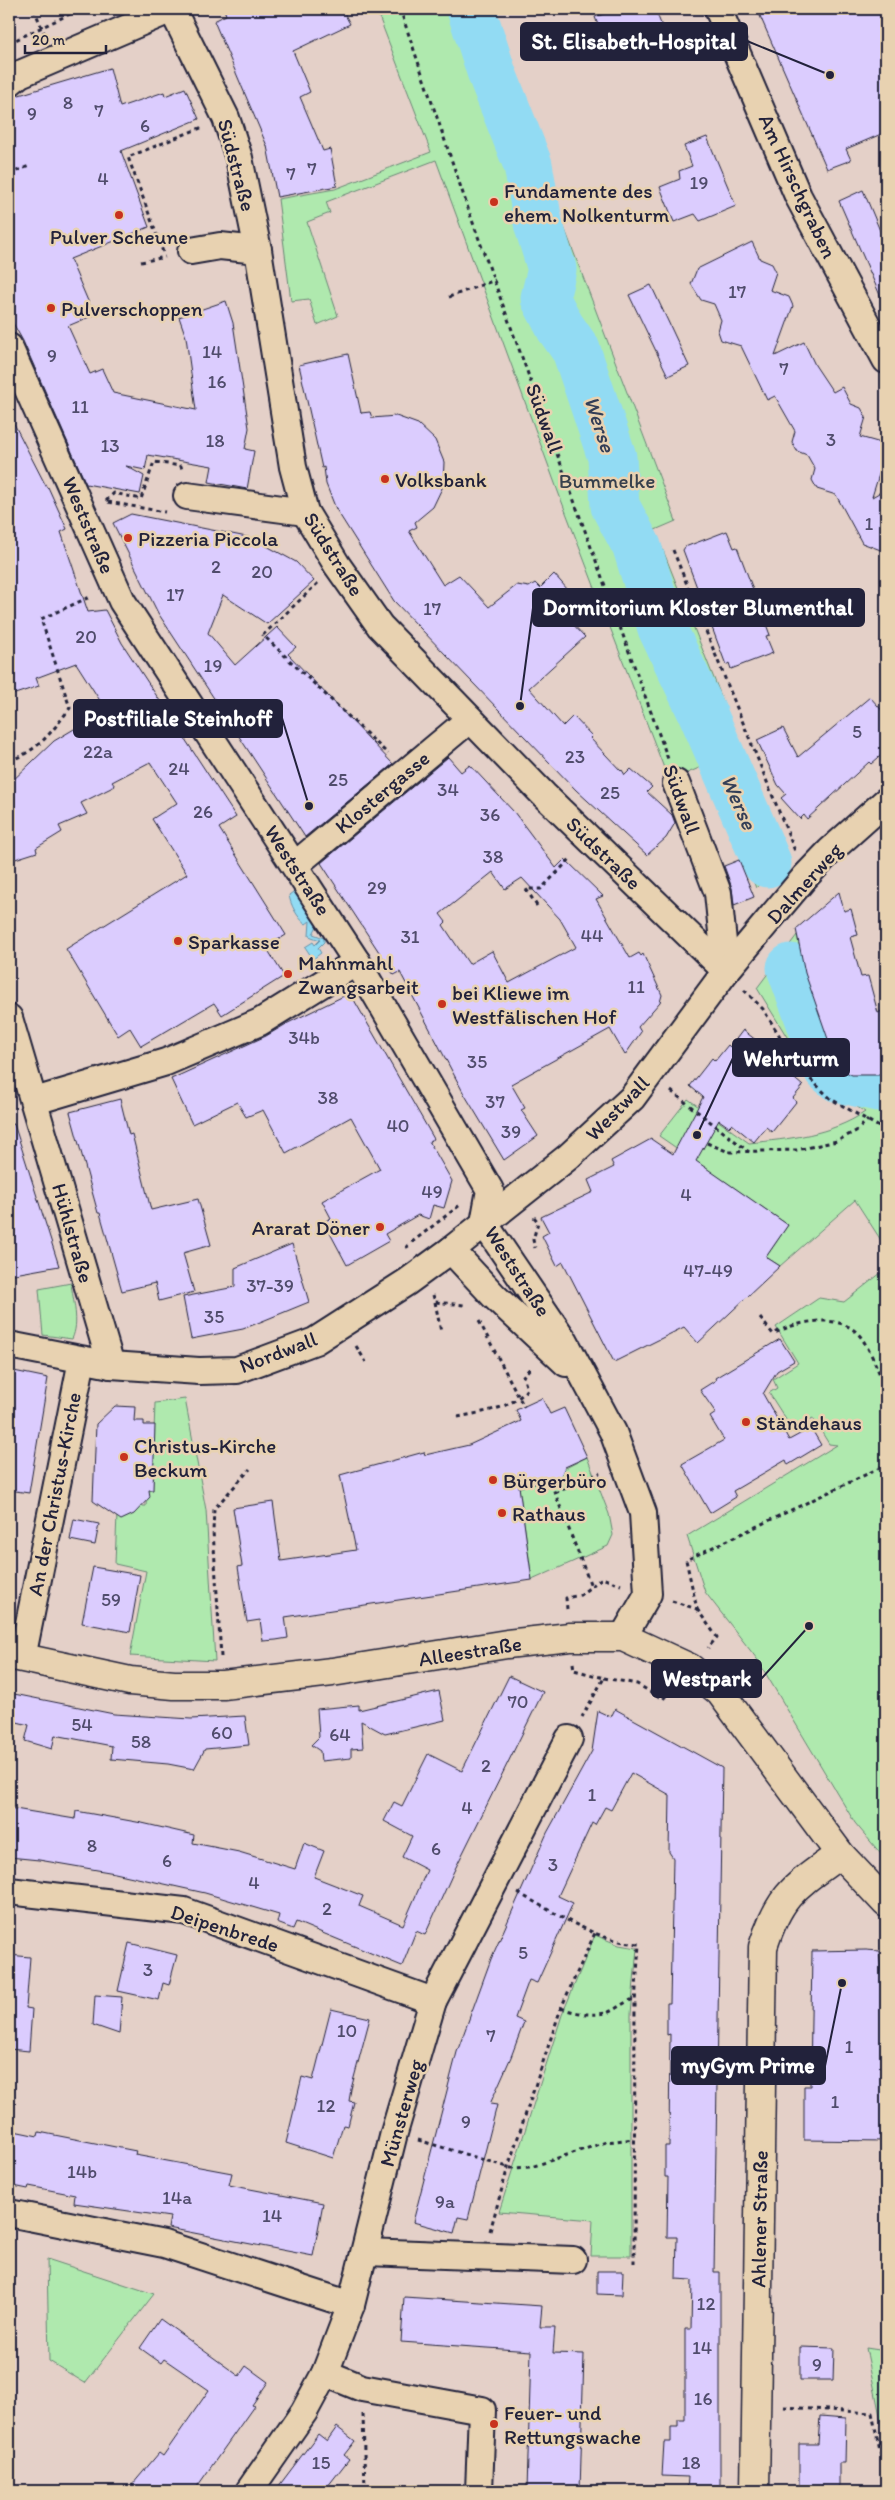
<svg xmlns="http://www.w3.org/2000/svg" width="895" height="2500" viewBox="0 0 895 2500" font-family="Itim,sans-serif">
	<rect width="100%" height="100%" fill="#e4d0c8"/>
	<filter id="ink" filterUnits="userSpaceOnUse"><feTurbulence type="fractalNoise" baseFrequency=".02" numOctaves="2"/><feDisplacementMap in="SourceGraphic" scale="10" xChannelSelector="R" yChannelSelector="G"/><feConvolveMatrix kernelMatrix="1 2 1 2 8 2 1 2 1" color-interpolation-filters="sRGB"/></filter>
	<g filter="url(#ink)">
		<g fill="#afe9ae" stroke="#688674">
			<polygon points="376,9 481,9 676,521 655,530 785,857 756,888 706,765 669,781 560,497 436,160 326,202 330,213 307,222 338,316 317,325 309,299 291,301 278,199 335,189 431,152"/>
			<path d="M797,935L805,973L836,1062C849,1077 867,1079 886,1074V1248L855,1200L780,1266L766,1257L788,1225L659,1136L688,1099L749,1143C789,1139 831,1135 865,1112L831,1090L806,1068L757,988Z"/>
			<polygon points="886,1269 886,1860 855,1823 757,1659 705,1592 687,1536 837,1445 829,1444 813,1418 792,1429 769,1393 777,1388 773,1379 798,1363 776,1327 819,1298 844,1302"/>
			<path d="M71,1283C73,1301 80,1322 72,1339L43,1335L39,1289Z"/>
			<polygon points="185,1399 206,1510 215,1661 130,1656 146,1571 115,1564 117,1514 137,1506 146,1506 147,1490 152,1490 155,1403"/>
			<polygon points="587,1457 609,1514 613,1535 608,1546 532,1580 519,1488 541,1479 544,1487 559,1480 560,1477 556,1473"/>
			<polygon points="595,1935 619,1945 637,1948 631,2014 631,2256 591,2256 593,2220 499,2212 562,2015"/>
			<polygon points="47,2259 154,2294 85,2383 49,2361"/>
			<polygon points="866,2348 886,2351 886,2445"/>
		</g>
		<path fill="#92dbf3" stroke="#6591a9" d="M297,889L318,924L313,934L324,938V942L318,948L321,953L313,959L305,947L313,942L315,945L320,940L309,936L310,921L306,924C298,919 290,904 289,895Z"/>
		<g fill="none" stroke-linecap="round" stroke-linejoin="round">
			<g stroke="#92dbf3" stroke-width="49">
				<polyline points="471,9 492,74 528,165 538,223 552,269 545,298 560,327 576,350 612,457 615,506 637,547 662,628 702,712 767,863"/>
				<polyline points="791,968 828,1069 839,1078 886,1089"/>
			</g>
		</g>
		<g fill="#dbccfe" stroke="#22223b" fill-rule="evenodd">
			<polygon points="224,9 342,9 350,24 293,51 310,92 300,97 323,151 330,149 337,186 277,197 267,146 214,21 226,15"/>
			<polygon points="618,9 655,9 663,29 607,49 595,17"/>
			<polygon points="757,9 886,9 886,132 846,149 851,160 827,169"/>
			<polygon points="110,68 120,107 164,92 165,96 185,88 199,119 121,151 149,227 70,259 94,315 68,326 90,374 102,369 113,393 196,410 186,337 179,317 226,301 233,323 249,428 245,449 254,451 247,489 209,482 212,466 148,455 145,470 126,466 144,476 140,494 86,484 23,341 9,316 9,98"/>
			<polygon points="707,137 736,206 700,221 695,214 674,222 660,187 680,179 679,171 692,166 684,146"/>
			<polygon points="863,190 886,245 886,309 839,201"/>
			<polygon points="752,242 760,259 772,264 776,272 770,290 789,297 793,306 775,356 804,342 815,365 833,392 842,387 851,404 861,408 866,417 860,437 881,443 886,452 872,497 886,489 886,552 862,543 836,495 817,489 812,480 815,469 807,455 797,451 792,442 795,431 775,396 767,400 741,346 721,340 718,331 721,320 714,304 701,300 691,284 697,269"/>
			<polygon points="651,285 689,366 668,376 629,295"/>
			<polygon points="348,354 361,413 370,412 372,418 396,416 418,424 435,440 444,462 443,486 433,507 415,522 417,527 409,531 443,585 459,575 489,607 517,585 529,587 535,583 540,588 554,574 568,590 561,597 576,612 568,619 585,637 529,688 563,726 573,716 592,736 590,738 621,771 622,770 625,775 631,769 652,787 647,792 672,815 675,823 666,838 647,855 576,790 394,601 336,509 326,484 324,467 322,468 299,365"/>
			<polygon points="9,414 47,488 48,487 67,529 61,532 88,612 105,610 122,643 236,817 219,828 286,935 266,947 284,976 222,1015 214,1003 141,1046 130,1028 118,1036 66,949 187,874 152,819 177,803 150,762 112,782 115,786 81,803 87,814 59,826 62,832 36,848 37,852 9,861 9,784 54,741 106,710 76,663 36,678 39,686 9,696"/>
			<polygon points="131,514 252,538 296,562 314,581 267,624 223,595 208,633 235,665 277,627 296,647 288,654 393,764 305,837 158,613 113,523"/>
			<polygon points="727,531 734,548 737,547 757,600 770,635 766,636 773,653 731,669 729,663 726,665 683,550 685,547"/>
			<polygon points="870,697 886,715 886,751 871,764 869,762 807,819 804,815 800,819 781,798 786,794 778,785 757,740 783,728 798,757"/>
			<path d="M448,757L461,772L470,765L514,812L556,868L565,859L603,896L596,899L630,958L639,953L641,956L643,954L662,995L660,1002L638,1027L641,1032L625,1055L610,1029L511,1084L525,1108L521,1110L538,1136L504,1160L463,1092L400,972L394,975L321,863ZM493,872L505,889L522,878L560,919L576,947L509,983L492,951L469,964L443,925L446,922L440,914Z"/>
			<polygon points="739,860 754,897 734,905 732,888 724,866"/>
			<polygon points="839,892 844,911 851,909 858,935 850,937 861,977 868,976 878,1013 886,1009 886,1075 852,1075 842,1070 836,1062 805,973 796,929"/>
			<polygon points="350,993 434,1139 429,1141 452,1181 444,1208 433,1205 429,1219 418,1215 385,1234 389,1241 347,1265 324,1222 331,1218 322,1201 380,1169 351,1117 286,1153 263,1110 246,1117 237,1102 192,1124 171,1079 266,1036 288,1023"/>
			<polygon points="743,1030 785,1063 782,1068 803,1086 793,1098 796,1102 772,1132 766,1127 754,1142 732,1124 729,1127 719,1120 696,1161 788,1225 766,1257 780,1266 698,1343 684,1327 614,1362 563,1262 557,1266 542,1236 549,1232 541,1217 593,1192 588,1180 614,1167 611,1161 651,1139 673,1154 703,1097 690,1086 712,1058 715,1061 728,1045 730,1047"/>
			<polygon points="120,1099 129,1135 132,1134 151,1210 198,1199 211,1245 183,1253 194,1292 159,1301 155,1283 122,1291 100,1213 98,1213 70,1112"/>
			<polygon points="14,1124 59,1266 9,1275 9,1125"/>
			<polygon points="292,1244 309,1302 243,1329 191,1339 183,1297 235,1287 235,1268"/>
			<polygon points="780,1339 794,1361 777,1371 763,1394 789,1440 811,1428 821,1445 788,1465 786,1460 733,1491 736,1497 710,1513 682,1464 724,1440 710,1417 716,1413 700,1390 716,1380 715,1378"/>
			<polygon points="9,1370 48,1378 29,1493 9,1490"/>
			<polygon points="542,1398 550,1414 564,1408 587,1457 565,1467 559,1480 545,1487 518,1479 532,1580 285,1617 288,1638 276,1640 263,1641 260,1620 247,1622 238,1567 242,1566 233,1508 273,1502 281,1561 356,1550 340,1475 424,1452 425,1455 469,1445 521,1421 516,1410"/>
			<polygon points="115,1406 135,1407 134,1421 144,1421 144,1425 155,1425 153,1490 149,1490 150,1497 134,1514 121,1520 93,1501 96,1424"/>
			<polygon points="74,1519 99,1524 95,1545 70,1540"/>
			<polygon points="93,1567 140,1575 130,1632 82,1623"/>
			<polygon points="509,1676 543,1692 453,1873 425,1935 416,1931 402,1966 296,1922 293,1929 277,1923 279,1915 205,1893 115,1873 39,1860 9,1857 9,1808 75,1819 76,1811 142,1823 194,1835 193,1843 239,1852 295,1869 304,1843 324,1851 314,1877 363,1896 359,1906 403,1925 427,1870 402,1857 412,1836 384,1821 394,1802 402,1806 428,1754 462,1771"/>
			<polygon points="439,1691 445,1720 385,1734 361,1721 363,1748 351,1749 351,1758 321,1761 320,1751 311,1745 319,1737 317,1709 359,1705 359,1710"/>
			<polygon points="9,1693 114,1714 191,1719 245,1716 249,1745 205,1749 194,1769 168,1764 111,1759 112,1746 55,1735 52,1749 25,1741 29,1725 9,1720"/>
			<polygon points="615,1709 722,1768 714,2272 720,2272 720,2491 687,2491 688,2477 662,2476 664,2442 671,2442 671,2427 678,2427 678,2420 685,2420 685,2329 691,2329 692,2280 676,2279 677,2237 667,2237 668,2177 665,2177 665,2146 669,2146 670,2034 667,2035 667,2003 670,2003 673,1858 669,1852 670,1795 631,1773 611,1810 605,1807 595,1825 592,1823 558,1896 573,1903 537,1983 529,1980 515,2018 524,2022 511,2057 490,2104 497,2105 468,2219 458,2217 454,2233 413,2222 457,2052 491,1959 547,1833 592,1751 598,1711 611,1717"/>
			<polygon points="129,1943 177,1955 169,1985 163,1983 159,2000 118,1991"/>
			<polygon points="866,1950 879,1951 886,2017 886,2141 804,2140 804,2086 810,2086 812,1951"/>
			<polygon points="9,1955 30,1957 26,2008 32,2009 29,2051 9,2049"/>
			<polygon points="95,1995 122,1997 119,2034 93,2025"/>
			<polygon points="331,2009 370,2018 351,2089 349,2101 354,2102 348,2126 343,2125 333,2158 286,2143 302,2077 313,2080"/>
			<polygon points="9,2130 38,2136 39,2132 136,2151 135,2155 232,2173 229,2185 323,2203 313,2256 168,2228 170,2217 74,2203 75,2195 29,2186 28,2189 9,2185"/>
			<polygon points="597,2271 623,2271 622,2295 597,2294"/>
			<polygon points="404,2297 542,2306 540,2327 555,2327 553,2353 584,2354 580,2491 527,2491 531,2351 401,2342"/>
			<polygon points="160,2319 239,2376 246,2366 268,2382 252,2405 254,2406 194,2491 127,2491 159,2453 163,2456 209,2390 164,2359 161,2363 140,2348"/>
			<polygon points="800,2347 834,2348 833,2380 800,2380"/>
			<polygon points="820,2416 846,2418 845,2463 839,2463 839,2491 799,2491 799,2444 818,2444"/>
			<polygon points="337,2427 355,2441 344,2455 349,2459 324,2491 275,2491 318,2434 327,2441"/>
		</g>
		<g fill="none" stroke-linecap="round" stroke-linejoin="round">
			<defs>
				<g id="minor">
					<polyline points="172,9 226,118 239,158 258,250 293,467 305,512 337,565 380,626 544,795 726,971"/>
					<polyline points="718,9 798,196 886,360"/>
					<polyline points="9,83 20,74 172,9"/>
					<polyline points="191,251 220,246 258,250"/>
					<polyline points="9,347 122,601 357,962 490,1190 484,1223 565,1342 613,1432 643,1513 648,1594 623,1637"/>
					<polyline points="187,496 305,512"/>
					<polyline points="676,783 718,893 726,971"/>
					<polyline points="295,865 470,719"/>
					<polyline points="9,1018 111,1365"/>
					<polyline points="35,1101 166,1062 260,1022 357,962"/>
					<polyline points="451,1250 494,1296 566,1363"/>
					<polyline points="9,1345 111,1365 199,1371 237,1370 315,1341 407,1282 451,1250 568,1157 632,1098 726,971 805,877 830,851 886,801"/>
					<polyline points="22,1658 82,1360"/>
					<polyline points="9,1891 184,1911 433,2001"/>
					<polyline points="9,2213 164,2244 351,2305"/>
					<polyline points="366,2252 573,2260"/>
					<polyline points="325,2373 362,2388 482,2410 479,2491"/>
					<polyline points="249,2491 304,2412 325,2373 351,2305 394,2133 433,2001 569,1739"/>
				</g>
				<g id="major">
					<polyline points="9,1655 130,1681 174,1685 223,1685 332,1672 507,1644 570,1637 623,1637 690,1668 720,1692 840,1854 886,1903"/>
					<path d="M755,2491L763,1947C780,1893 796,1886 840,1854"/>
				</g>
			</defs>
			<use href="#minor" stroke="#22223b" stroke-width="30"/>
			<use href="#major" stroke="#22223b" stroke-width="31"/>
			<g stroke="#22223b" stroke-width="3" stroke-dasharray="4 4" stroke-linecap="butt">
				<polyline points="34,9 45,35"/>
				<polyline points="400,9 472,220 668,759"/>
				<polyline points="9,43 80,9"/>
				<polyline points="9,174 29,166"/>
				<polyline points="163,252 128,157 203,127"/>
				<polyline points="141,262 165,257"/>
				<polyline points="449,297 495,280"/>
				<polyline points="106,501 114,493 141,499 154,462 181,466 182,470"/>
				<polyline points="108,502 165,512"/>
				<polyline points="673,550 795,851"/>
				<polyline points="318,583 263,635 388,754"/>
				<path d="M9,761C39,750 51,733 70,708L41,619L92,596"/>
				<polyline points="537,906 526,889 541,889 572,857"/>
				<polyline points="744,990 763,1009 800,1069 831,1099 886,1131"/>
				<polyline points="671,1091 749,1152"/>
				<polyline points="707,1143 729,1152 797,1150 837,1141 856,1131 868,1120"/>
				<polyline points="534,1217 538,1222 533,1240 535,1248"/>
				<polyline points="408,1248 407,1246 460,1205"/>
				<polyline points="433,1295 435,1302 464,1305"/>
				<polyline points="435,1302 441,1332"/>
				<path d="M760,1318L773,1334C797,1321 840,1312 860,1336C871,1350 878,1372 886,1388"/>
				<polyline points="479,1321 524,1407"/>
				<polyline points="356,1346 366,1362"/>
				<path d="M458,1417C481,1412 513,1409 527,1389L523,1376L531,1367"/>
				<polyline points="551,1483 591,1586"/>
				<polyline points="555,1493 600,1473"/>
				<polyline points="672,1601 697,1609 686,1560 886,1465"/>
				<polyline points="567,1609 566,1598 580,1595 602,1578 621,1585"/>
				<polyline points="697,1609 717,1637 708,1648"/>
				<polyline points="221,1657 213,1531 214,1509 250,1469"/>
				<polyline points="573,1663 574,1670 604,1678 582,1717"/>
				<polyline points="604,1678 637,1684 663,1699 672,1689"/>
				<path d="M518,1893C556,1913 596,1941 639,1944L635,2003L634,2263"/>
				<path d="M561,2008C575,2013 591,2016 606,2013C616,2010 624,2001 635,1999"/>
				<polyline points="418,2140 511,2168 531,2167 606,2142 634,2139"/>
				<polyline points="490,2231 508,2167 561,2008 595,1933"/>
				<polyline points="784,2407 872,2413 886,2479"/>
				<polyline points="363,2414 365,2491"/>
			</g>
			<use href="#minor" stroke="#e8d2b1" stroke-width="26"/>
			<use href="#major" stroke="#e8d2b1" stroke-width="28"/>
		</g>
	</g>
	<g fill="#c8321e" stroke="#e8d2b1" stroke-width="2">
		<circle cx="494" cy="202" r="5"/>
		<circle cx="119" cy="215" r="5"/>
		<circle cx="51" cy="308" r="5"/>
		<circle cx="385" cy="479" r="5"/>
		<circle cx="128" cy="538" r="5"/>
		<circle cx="178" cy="941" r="5"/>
		<circle cx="288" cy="974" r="5"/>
		<circle cx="442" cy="1004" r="5"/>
		<circle cx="380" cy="1227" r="5"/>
		<circle cx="746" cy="1422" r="5"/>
		<circle cx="124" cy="1457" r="5"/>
		<circle cx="493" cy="1480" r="5"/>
		<circle cx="502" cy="1513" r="5"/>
		<circle cx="494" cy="2424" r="5"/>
	</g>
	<g text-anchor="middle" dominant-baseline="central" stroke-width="5" stroke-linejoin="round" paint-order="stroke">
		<g font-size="19" fill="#504c6c">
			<text x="68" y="102">8</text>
			<text x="99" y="110">7</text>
			<text x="32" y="113">9</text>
			<text x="145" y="125">6</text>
			<text x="312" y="168">7</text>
			<text x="291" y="173">7</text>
			<text x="103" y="178">4</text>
			<text x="699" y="182">19</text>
			<text x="737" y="291">17</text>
			<text x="212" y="351">14</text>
			<text x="52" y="355">9</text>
			<text x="784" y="368">7</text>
			<text x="217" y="381">16</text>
			<text x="80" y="406">11</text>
			<text x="831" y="439">3</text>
			<text x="215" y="440">18</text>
			<text x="110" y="445">13</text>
			<text x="869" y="523">1</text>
			<text x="216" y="566">2</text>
			<text x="262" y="571">20</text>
			<text x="175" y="594">17</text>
			<text x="432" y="608">17</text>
			<text x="86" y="636">20</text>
			<text x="213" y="665">19</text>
			<text x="857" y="731">5</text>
			<text x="98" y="751">22a</text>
			<text x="575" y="756">23</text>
			<text x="179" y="768">24</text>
			<text x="338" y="779">25</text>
			<text x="448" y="789">34</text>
			<text x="610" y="792">25</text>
			<text x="203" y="811">26</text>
			<text x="490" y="814">36</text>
			<text x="493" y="856">38</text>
			<text x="377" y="887">29</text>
			<text x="592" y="935">44</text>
			<text x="410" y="936">31</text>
			<text x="636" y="986">11</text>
			<text x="304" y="1037">34b</text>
			<text x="477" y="1061">35</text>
			<text x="328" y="1097">38</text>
			<text x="495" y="1101">37</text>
			<text x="398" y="1125">40</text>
			<text x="511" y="1131">39</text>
			<text x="432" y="1191">49</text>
			<text x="686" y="1194">4</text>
			<text x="708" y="1270">47-49</text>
			<text x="270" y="1285">37-39</text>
			<text x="214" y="1316">35</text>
			<text x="111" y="1599">59</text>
			<text x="518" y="1701">70</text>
			<text x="82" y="1724">54</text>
			<text x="222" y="1732">60</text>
			<text x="340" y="1734">64</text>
			<text x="141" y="1741">58</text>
			<text x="486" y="1765">2</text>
			<text x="592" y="1794">1</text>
			<text x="467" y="1807">4</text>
			<text x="92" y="1845">8</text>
			<text x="436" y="1848">6</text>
			<text x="167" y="1860">6</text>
			<text x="553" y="1864">3</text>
			<text x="254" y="1882">4</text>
			<text x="327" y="1908">2</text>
			<text x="523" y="1952">5</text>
			<text x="148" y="1969">3</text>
			<text x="347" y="2030">10</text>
			<text x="491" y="2035">7</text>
			<text x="849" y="2046">1</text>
			<text x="835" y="2101">1</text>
			<text x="326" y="2105">12</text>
			<text x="466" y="2121">9</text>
			<text x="82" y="2171">14b</text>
			<text x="177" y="2197">14a</text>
			<text x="445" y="2201">9a</text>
			<text x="272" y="2215">14</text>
			<text x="706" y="2303">12</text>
			<text x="702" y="2347">14</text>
			<text x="817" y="2364">9</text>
			<text x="703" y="2398">16</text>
			<text x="321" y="2462">15</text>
			<text x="691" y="2462">18</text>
		</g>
		<g font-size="21" fill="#22223b" stroke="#e8d2b1">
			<text transform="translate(237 165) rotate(75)">Südstraße</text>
			<text transform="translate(798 186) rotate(65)">Am Hirschgraben</text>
			<text transform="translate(545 418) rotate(70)">Südwall</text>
			<text transform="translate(89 525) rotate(67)">Weststraße</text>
			<text transform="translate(334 554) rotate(58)">Südstraße</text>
			<text transform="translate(382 792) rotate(-40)">Klostergasse</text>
			<text transform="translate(682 799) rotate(70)">Südwall</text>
			<text transform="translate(604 853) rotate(44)">Südstraße</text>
			<text transform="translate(298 870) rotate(57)">Weststraße</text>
			<text transform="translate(804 883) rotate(-48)">Dalmerweg</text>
			<text transform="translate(617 1108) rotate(-46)">Westwall</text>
			<text transform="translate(73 1233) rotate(74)">Hühlstraße</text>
			<text transform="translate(518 1271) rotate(57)">Weststraße</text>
			<text transform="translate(278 1352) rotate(-21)">Nordwall</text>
			<text transform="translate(54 1494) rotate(-79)">An der Christus-Kirche</text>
			<text transform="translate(470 1651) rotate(-9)">Alleestraße</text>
			<text transform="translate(225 1928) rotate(18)">Deipenbrede</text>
			<text transform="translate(401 2113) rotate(-74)">Münsterweg</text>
			<text transform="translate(759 2219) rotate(-89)">Ahlener Straße</text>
		</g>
		<g font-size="21" fill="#22223b" stroke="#e8d2b1" text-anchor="start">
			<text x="504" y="190">Fundamente des<tspan x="504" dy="24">ehem. Nolkenturm</tspan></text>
			<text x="119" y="236" text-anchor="middle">Pulver Scheune</text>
			<text x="61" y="308">Pulverschoppen</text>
			<text x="395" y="479">Volksbank</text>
			<text x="138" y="538">Pizzeria Piccola</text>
			<text x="188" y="941">Sparkasse</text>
			<text x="298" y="962">Mahnmahl<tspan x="298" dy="24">Zwangsarbeit</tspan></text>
			<text x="452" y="992">bei Kliewe im<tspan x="452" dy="24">Westfälischen Hof</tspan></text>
			<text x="370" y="1227" text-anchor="end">Ararat Döner</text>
			<text x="756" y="1422">Ständehaus</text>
			<text x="134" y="1445">Christus-Kirche<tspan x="134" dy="24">Beckum</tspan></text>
			<text x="503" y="1480">Bürgerbüro</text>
			<text x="512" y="1513">Rathaus</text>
			<text x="504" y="2412">Feuer- und<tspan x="504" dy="24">Rettungswache</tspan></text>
		</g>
		<g font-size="21" fill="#37404c" stroke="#e8d2b1">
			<text x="607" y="480">Bummelke</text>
		</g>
		<g font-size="22" font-style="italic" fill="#333e57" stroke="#e8d2b1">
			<text transform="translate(600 424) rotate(72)">Werse</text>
			<text transform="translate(739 802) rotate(66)">Werse</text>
		</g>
	</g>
	<path fill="none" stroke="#22223b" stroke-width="2" d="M830 75L747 41M520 706L533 608M309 806L282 718M697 1135L733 1058M809 1626L761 1679M842 1983L825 2066"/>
	<g fill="#22223b" stroke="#e8d2b1" stroke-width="2">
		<circle cx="830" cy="75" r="5"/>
		<circle cx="520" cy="706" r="5"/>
		<circle cx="309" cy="806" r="5"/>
		<circle cx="697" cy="1135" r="5"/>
		<circle cx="809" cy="1626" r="5"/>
		<circle cx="842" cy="1983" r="5"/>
	</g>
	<g fill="#22223b" stroke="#22223b" stroke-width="2">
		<rect x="521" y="23" width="226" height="37" rx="5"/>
		<rect x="533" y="589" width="331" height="37" rx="5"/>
		<rect x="74" y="700" width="208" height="37" rx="5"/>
		<rect x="733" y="1039" width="116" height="37" rx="5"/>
		<rect x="652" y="1660" width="109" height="37" rx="5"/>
		<rect x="672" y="2047" width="153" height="37" rx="5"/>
	</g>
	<g font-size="22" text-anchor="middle" font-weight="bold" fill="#fff">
		<text x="634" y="49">St. Elisabeth-Hospital</text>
		<text x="698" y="615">Dormitorium Kloster Blumenthal</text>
		<text x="178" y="726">Postfiliale Steinhoff</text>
		<text x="791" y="1066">Wehrturm</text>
		<text x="707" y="1686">Westpark</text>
		<text x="748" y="2073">myGym Prime</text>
	</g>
	<rect width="895" height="2500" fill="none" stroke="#e8d2b1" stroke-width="30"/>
	<rect x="15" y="15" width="865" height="2470" fill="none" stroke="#22223b" stroke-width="2" filter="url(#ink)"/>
	<path d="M25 45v8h81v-8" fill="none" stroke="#22223b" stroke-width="2.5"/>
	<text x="32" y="45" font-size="15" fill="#22223b" stroke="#e8d2b1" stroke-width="4" paint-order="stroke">20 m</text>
</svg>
